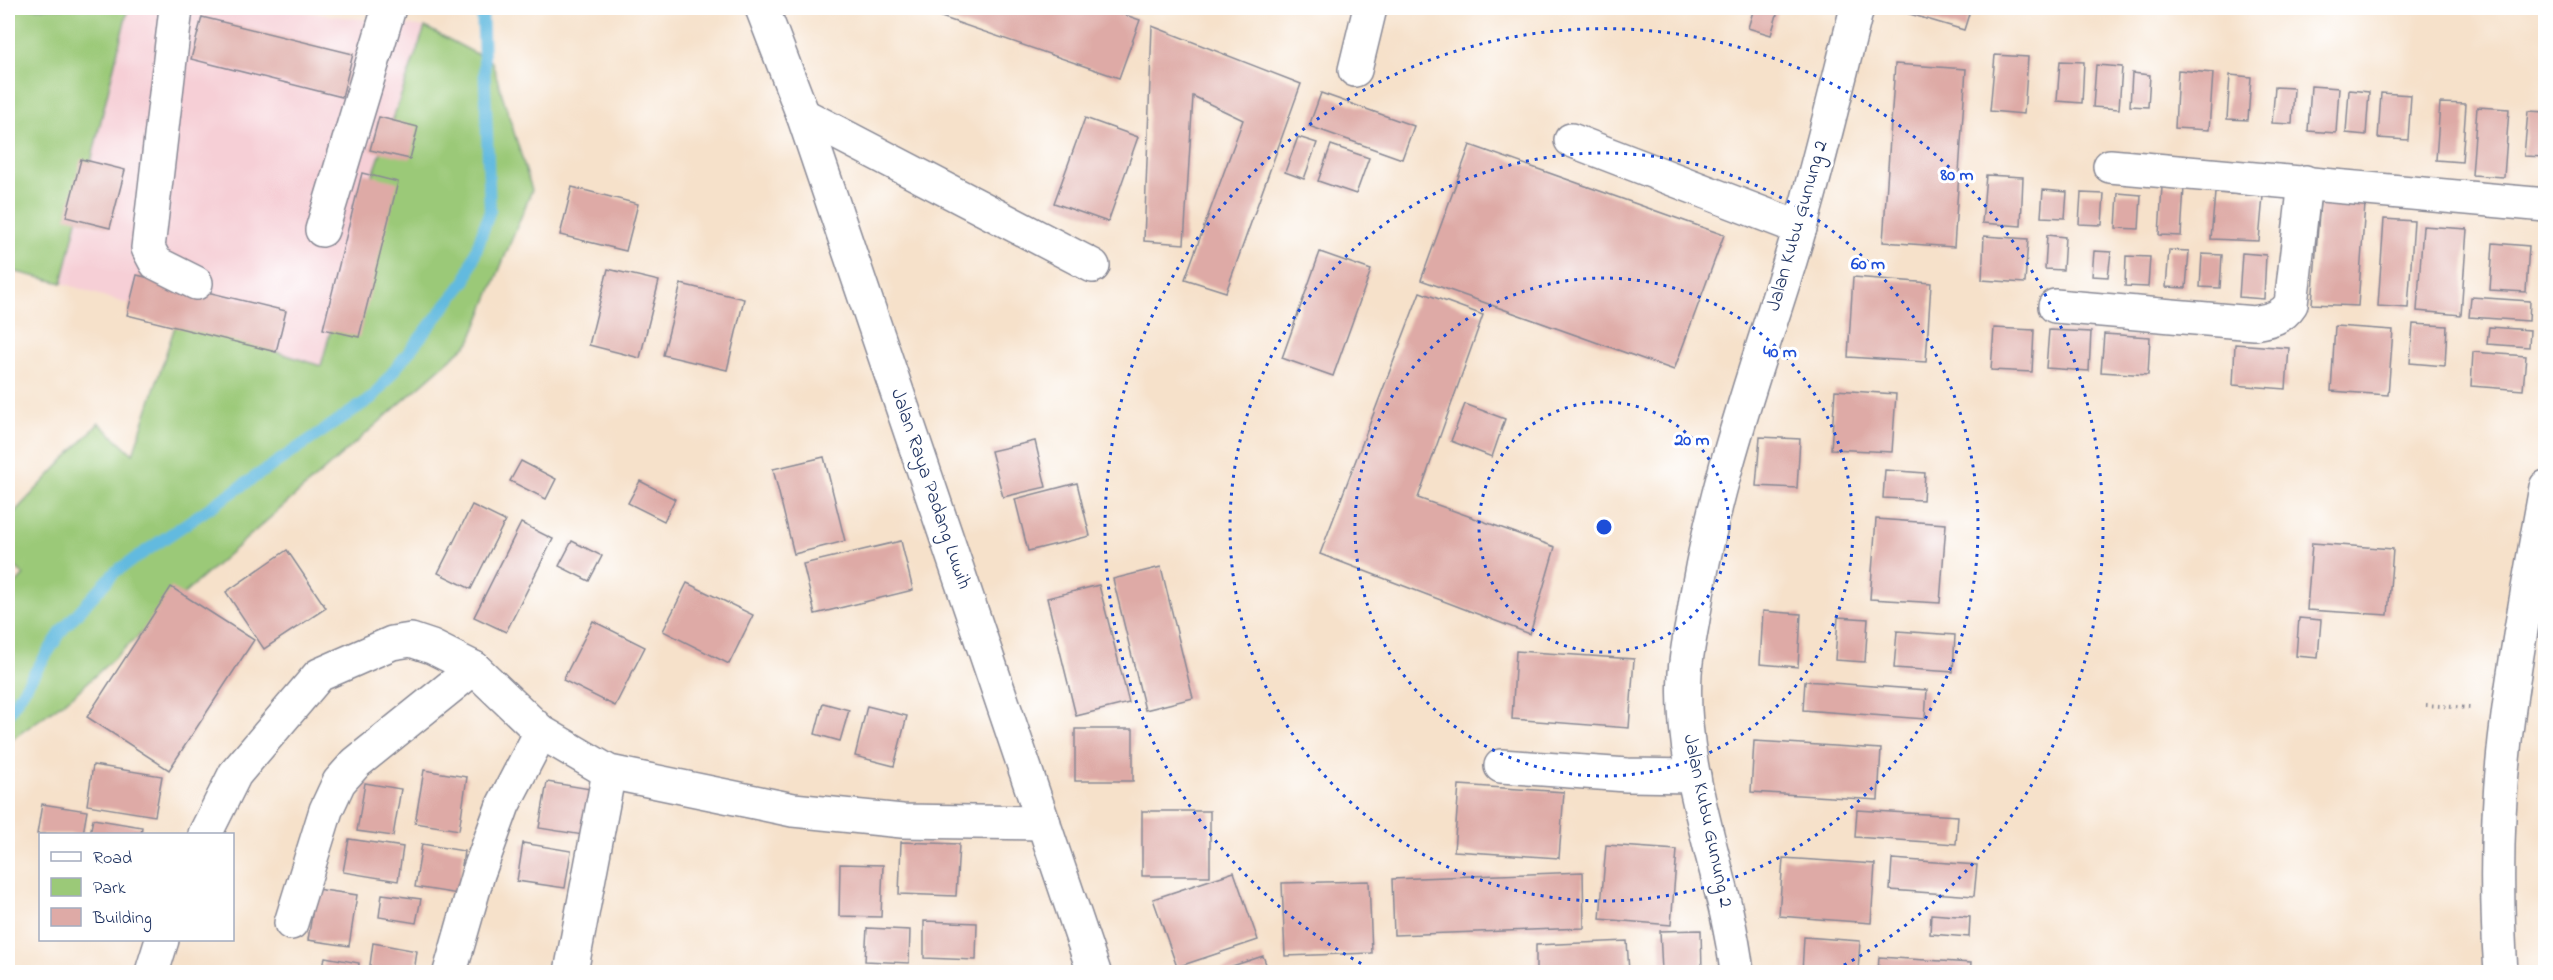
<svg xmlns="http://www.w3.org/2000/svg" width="2553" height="980" viewBox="0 0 2553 980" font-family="'Indie Flower',sans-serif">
	<rect width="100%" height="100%" fill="#fff"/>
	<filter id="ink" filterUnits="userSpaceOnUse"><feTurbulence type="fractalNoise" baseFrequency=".0167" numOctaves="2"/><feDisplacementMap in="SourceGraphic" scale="12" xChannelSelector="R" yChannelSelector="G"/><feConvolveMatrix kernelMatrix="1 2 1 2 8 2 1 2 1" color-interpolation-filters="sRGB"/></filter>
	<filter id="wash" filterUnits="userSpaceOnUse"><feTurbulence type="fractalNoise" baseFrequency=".008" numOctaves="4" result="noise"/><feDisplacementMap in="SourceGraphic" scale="24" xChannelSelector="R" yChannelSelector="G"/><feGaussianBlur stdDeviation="1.35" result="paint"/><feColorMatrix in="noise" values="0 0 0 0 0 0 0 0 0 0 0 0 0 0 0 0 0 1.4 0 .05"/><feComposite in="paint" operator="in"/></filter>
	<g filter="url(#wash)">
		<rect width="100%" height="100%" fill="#f6e1ca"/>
		<polygon fill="#f6cfd6" points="128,8 271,8 425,27 372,178 321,366 62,283"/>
		<g fill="#9bc978" stroke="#5b7c6b" stroke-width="1.5">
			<polygon points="8,8 128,8 62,283 8,270"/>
			<polygon points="425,27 492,62 532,190 470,342 197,582 75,694 8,742 8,592 24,575 8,560 8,519 99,423 133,454 177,320 321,366 372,178"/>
		</g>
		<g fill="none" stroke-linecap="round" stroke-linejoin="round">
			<polyline stroke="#62badf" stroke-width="12" points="8,714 63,629 115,572 373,397 466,280 490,210 482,8"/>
		</g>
		<g id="blocks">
			<g fill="#deaaa6">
				<polygon points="915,8 1105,8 1140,20 1119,78"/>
				<polygon points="1754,8 1779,8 1771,35 1748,28"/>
				<polygon points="1904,8 1946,8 1969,14 1964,30 1903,12"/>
				<polygon points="202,17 353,54 342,97 191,59"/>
				<polygon points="1152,26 1301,84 1226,292 1185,279 1243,120 1193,96 1184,244 1144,241"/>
				<polygon points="1995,55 2028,57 2024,114 1990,111"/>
				<polygon points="2060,61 2084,62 2082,103 2057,101"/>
				<polygon points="1895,64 1966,69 1954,247 1883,242"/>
				<polygon points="2096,65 2122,67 2119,109 2093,107"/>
				<polygon points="2178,70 2213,73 2209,130 2175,128"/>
				<polygon points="2132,73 2150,75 2148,107 2130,106"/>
				<polygon points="2230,75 2251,77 2248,120 2227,119"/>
				<polygon points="2311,86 2339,88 2336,133 2308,131"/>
				<polygon points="2275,87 2294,88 2292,124 2272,123"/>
				<polygon points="2349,90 2369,92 2366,135 2346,133"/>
				<polygon points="1321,93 1414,126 1402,159 1309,126"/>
				<polygon points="2381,93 2411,95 2408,140 2378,138"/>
				<polygon points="2440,103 2466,104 2462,162 2436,160"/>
				<polygon points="2477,107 2509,109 2504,177 2472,175"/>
				<polygon points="2528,111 2546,112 2546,157 2524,156"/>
				<polygon points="379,117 418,127 410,159 370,150"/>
				<polygon points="1085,118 1138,137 1108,222 1054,203"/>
				<polygon points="1298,137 1317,143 1304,179 1285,172"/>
				<polygon points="1331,145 1369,158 1356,194 1318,181"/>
				<polygon points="1470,145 1724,235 1674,370 1421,280"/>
				<polygon points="81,159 125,170 110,228 66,217"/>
				<polygon points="362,173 398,182 359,337 323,329"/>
				<polygon points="1986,175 2023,177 2021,226 1982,223"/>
				<polygon points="2162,186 2184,187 2181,236 2159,235"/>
				<polygon points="572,187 638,204 626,251 560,235"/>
				<polygon points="2043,190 2067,192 2065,218 2041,217"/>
				<polygon points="2081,193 2104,194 2102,225 2079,224"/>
				<polygon points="2118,193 2141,195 2139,229 2116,228"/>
				<polygon points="2215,193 2263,196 2259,241 2211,239"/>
				<polygon points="2320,201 2365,204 2358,306 2312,304"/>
				<polygon points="2384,219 2414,221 2408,308 2378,306"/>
				<polygon points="2423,226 2467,229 2461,315 2417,311"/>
				<polygon points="2047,235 2065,237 2063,270 2045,269"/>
				<polygon points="1984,236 2028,239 2025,283 1982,280"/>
				<polygon points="2493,243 2529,246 2526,292 2490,290"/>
				<polygon points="2169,250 2189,251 2186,288 2166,287"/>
				<polygon points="2094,251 2111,252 2108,277 2092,276"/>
				<polygon points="1320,252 1371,270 1333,376 1282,358"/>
				<polygon points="2242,253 2266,255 2264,299 2239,297"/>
				<polygon points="2202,254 2222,255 2220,288 2200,287"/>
				<polygon points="2126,256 2150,257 2148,287 2125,286"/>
				<polygon points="608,269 659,281 640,358 589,345"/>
				<polygon points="137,275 286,311 276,352 127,315"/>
				<polygon points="1853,277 1931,283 1926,362 1848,357"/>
				<polygon points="681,284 744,299 727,370 663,355"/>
				<polygon points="1420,292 1483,315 1418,498 1555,547 1530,634 1320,554"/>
				<polygon points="2471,297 2530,301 2529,321 2469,317"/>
				<polygon points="2413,324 2447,326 2445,366 2410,363"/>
				<polygon points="2335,326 2393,330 2388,395 2331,391"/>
				<polygon points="2489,327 2530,330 2529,347 2487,344"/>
				<polygon points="1994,328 2034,330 2032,372 1991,370"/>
				<polygon points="2049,330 2091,332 2089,371 2046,368"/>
				<polygon points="2104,334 2150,337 2148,375 2101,372"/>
				<polygon points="2235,344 2289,348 2286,389 2233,385"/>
				<polygon points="2473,352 2526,356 2523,390 2471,386"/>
				<polygon points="1835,390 1896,394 1892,452 1831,449"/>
				<polygon points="1465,404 1505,419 1492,457 1451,441"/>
				<polygon points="1760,437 1800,439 1797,488 1756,486"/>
				<polygon points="1035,441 1046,487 1003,497 991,451"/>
				<polygon points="824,457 845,541 794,554 773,469"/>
				<polygon points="521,461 556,479 546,499 510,481"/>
				<polygon points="1885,470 1925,473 1923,500 1883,498"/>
				<polygon points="640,481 675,499 664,521 628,503"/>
				<polygon points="1077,483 1090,536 1028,551 1015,499"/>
				<polygon points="472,505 505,521 471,589 438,573"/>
				<polygon points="1876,519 1946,524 1940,603 1870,599"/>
				<polygon points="521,523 553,539 506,632 474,617"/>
				<polygon points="572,541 602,556 589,581 559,566"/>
				<polygon points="901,541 913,590 815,614 803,564"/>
				<polygon points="2312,543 2393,549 2388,615 2307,610"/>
				<polygon points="287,550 326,608 264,649 226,592"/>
				<polygon points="1161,567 1193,698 1145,710 1113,579"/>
				<polygon points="687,583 753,615 729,664 663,631"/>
				<polygon points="1099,585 1129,703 1076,716 1047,598"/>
				<polygon points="171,587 254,640 169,770 87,717"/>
				<polygon points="1763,611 1801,614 1798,667 1760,664"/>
				<polygon points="1838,617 1868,619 1865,662 1835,660"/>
				<polygon points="2299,618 2321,620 2318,658 2296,656"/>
				<polygon points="593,621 645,647 615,706 563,680"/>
				<polygon points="1897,631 1955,635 1953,672 1894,668"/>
				<polygon points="1516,651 1634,659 1629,728 1512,719"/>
				<polygon points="1805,681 1927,690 1925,719 1803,710"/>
				<polygon points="823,703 849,710 840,741 815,734"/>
				<polygon points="867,706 907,716 894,766 855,756"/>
				<rect x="1075" y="729" width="58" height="52"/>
				<polygon points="1754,741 1881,749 1878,800 1751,792"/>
				<polygon points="93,765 162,776 155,816 87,805"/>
				<polygon points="424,770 467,777 459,830 415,823"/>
				<polygon points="547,782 597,790 589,836 539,828"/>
				<polygon points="365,783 401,789 393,836 357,831"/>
				<polygon points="1459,785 1564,792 1559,858 1454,851"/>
				<polygon points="42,804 87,811 83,834 37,834"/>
				<polygon points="1857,810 1958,816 1956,844 1855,837"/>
				<rect x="1142" y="811" width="68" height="65"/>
				<polygon points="93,819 142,827 141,834 90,834"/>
				<polygon points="349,839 403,847 398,881 343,872"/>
				<polygon points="901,842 959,844 956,896 899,894"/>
				<polygon points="523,843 571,851 565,888 517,881"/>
				<polygon points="422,844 464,851 458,894 415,887"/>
				<polygon points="1606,845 1677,850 1671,925 1600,919"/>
				<polygon points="1783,858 1875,864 1871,923 1779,916"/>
				<polygon points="1892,859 1977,865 1974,896 1890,890"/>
				<polygon points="840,864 883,865 881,917 839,916"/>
				<polygon points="1234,872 1258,940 1177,967 1153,899"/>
				<polygon points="1583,872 1584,928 1394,935 1392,879"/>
				<polygon points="1369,881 1372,953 1285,956 1282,883"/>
				<polygon points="316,889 357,895 349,946 308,940"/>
				<polygon points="382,894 421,899 416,923 379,917"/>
				<polygon points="1931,914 1970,917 1969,937 1930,934"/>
				<polygon points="924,921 977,923 976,960 924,958"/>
				<polygon points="867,928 910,930 909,963 865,961"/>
				<polygon points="1701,930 1702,972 1662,972 1660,931"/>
				<polygon points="1804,937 1860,941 1858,972 1802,972"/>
				<polygon points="1627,941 1629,972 1536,972 1536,945"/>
				<polygon points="373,943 417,951 414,972 369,972"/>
				<polygon points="1263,956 1269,972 1214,972"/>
				<polygon points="325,957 359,963 358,972 322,972"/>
				<polygon points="1879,957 1971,963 1970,972 1878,972"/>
			</g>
		</g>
	</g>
	<g filter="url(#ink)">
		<use href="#blocks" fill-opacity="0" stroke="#888894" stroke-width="1.5"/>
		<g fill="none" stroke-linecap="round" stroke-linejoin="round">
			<defs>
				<g id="minor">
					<polyline points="176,8 148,248 156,263 196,283"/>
					<polyline points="1355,70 1370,8"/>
					<polyline points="803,115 1093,266"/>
					<polyline points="1571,140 1800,228"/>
					<polyline points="2110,166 2546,205"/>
					<polyline points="322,230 389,8"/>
					<path d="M2055,306L2254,323C2270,320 2282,318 2291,304L2305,182"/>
					<polyline points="1501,766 1627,775 1694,776"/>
					<polyline points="205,834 235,774 319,675 392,643 411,640 432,647 474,668 541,732 609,772 793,810 902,821 1044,823"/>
					<polyline points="291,923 326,810 339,782 356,763 474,668"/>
					<polyline points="152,972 162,940"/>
					<polyline points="450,972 478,874 503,805 541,732"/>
					<polyline points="571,972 609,772"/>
					<path d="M1737,972C1725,872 1679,776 1685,673C1686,655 1690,637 1693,619C1710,502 1749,390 1785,277C1813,189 1834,98 1857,8"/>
					<path d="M2501,972C2495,886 2497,794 2509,708C2519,634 2533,561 2546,487"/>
				</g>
				<polyline id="major" points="762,8 803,115 1094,972"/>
			</defs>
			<use href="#minor" stroke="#888894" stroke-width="36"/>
			<use href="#major" stroke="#888894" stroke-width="36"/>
			<polyline stroke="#888894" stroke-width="4" stroke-dasharray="1.5 4.5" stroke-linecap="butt" points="2426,705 2470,708"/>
			<use href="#minor" stroke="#fff" stroke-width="33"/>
			<use href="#major" stroke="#fff" stroke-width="33"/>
		</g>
	</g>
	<g fill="none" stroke="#1d4ed8" stroke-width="3" stroke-dasharray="3 6">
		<circle cx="1604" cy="527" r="125"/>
		<circle cx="1604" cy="527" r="249"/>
		<circle cx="1604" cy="527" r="374"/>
		<path d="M1377 972A499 499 0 1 1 1831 972"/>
	</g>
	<g text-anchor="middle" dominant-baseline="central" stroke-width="6" stroke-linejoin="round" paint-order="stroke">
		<g font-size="20" fill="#1b2f5e" stroke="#fff">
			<text transform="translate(1798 226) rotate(-74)">Jalan Kubu Gunung 2</text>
			<text transform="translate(930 489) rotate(71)">Jalan Raya Padang Luwih</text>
			<text transform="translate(1707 821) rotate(78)">Jalan Kubu Gunung 2</text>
		</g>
	</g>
	<circle cx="1604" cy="527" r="9" fill="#1d4ed8" stroke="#fff" stroke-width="3"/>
	<g font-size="18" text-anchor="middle" font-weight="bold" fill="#1d4ed8" stroke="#fff" stroke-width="6" stroke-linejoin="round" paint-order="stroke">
		<text x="1957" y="180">80 m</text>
		<text x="1868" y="269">60 m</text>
		<text x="1780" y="357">40 m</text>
		<text x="1692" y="445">20 m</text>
	</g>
	<rect width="2553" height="980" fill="none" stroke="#fff" stroke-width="30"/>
	<rect x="39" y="833" width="195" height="108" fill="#ffffff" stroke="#a4acbf" stroke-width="1.5"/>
	<rect x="51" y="852" width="30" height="9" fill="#ffffff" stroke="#a4acbf" stroke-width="1.5"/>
	<text x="93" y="863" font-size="18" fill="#1b2f5e">Road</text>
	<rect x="51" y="878" width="30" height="18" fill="#9bc978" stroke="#a4acbf" stroke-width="1.5"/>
	<text x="93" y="893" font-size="18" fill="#1b2f5e">Park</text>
	<rect x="51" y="908" width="30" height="18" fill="#deaaa6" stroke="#a4acbf" stroke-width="1.5"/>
	<text x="93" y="923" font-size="18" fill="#1b2f5e">Building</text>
</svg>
